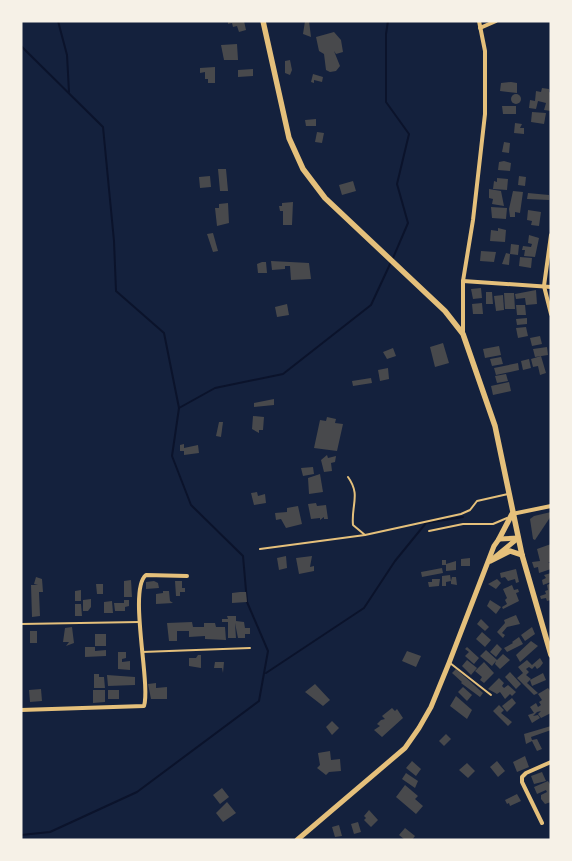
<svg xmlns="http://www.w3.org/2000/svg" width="572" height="861" viewBox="0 0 572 861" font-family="'PT Sans',sans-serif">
	<rect width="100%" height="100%" fill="#14213d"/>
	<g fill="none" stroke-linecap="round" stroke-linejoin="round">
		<g stroke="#0b132b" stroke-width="2">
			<polyline points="58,21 67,55 69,92"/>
			<polyline points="388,21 386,34 386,102 409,134 397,184 408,223 393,258"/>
			<polyline points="21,46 103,127 114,241 116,291 164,333 179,408 172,456 191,505 243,556 247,602 268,651 259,701 137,792 50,832 21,835"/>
			<polyline points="179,408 215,388 283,374 371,305 391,262"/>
			<polyline points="266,673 364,608 395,561 426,523 463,517"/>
		</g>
	</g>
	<g fill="#48494c">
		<polygon points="228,21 244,21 246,30 239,32 237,26 233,27 232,23 228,24"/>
		<polygon points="305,21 309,21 311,37 303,34"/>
		<polygon points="334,32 341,40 343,52 336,54 334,51 340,66 336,71 330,72 326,70 324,54 319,51 316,37"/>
		<polygon points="237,44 238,60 224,60 221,45"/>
		<polygon points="290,60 292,70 290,75 285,73 285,61"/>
		<polygon points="215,67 215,83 208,83 208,79 205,79 205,72 200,73 200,68"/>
		<polygon points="253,69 253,76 238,77 238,70"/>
		<polygon points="313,74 323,77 322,82 314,80 314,83 311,82"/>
		<polygon points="511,82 517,83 517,93 500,91 501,83"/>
		<polygon points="542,88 549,89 549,92 551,93 551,111 544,110 546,103 538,101 536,109 529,108 530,100 535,101 536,91 541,92"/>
		<circle cx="516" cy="99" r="5"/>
		<polygon points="502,106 516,106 516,114 503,114"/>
		<polygon points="532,112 546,113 544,124 531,122"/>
		<polygon points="316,119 316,126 306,126 305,120"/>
		<polygon points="515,123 522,124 520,128 524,128 524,134 514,133"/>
		<polygon points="317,132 324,133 322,143 315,142"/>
		<polygon points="504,142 510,143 509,153 502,152"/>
		<polygon points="504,161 511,163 510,171 498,170 499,162"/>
		<polygon points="218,169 226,169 228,191 220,191"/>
		<polygon points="210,176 211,187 200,188 199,177"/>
		<polygon points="519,176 526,177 525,186 518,185"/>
		<polygon points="497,178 508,179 507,190 493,189 494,181 497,182"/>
		<polygon points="353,181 356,191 342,195 339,185"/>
		<polygon points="489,189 501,191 504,206 492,204 493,199 489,198"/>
		<polygon points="513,191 523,192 520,213 515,212 515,217 510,217 509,209"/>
		<polygon points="528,193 549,195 549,200 527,199"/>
		<polygon points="293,202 292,225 283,225 283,211 280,211 279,206 282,206 282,203"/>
		<polygon points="228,203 229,223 217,226 215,208 219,208 219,204"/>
		<polygon points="491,207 507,208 506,219 492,218"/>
		<polygon points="528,210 541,212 539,226 531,225 532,221 527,220"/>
		<polygon points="498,228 506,230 505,242 490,241 491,230 498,231"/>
		<polygon points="213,233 218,251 213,252 207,234"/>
		<polygon points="529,235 539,238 535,257 524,256 525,250 522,250 523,246 531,247 532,244 528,243"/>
		<polygon points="511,244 519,245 518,255 510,254 509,265 502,264 506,253 510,254"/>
		<polygon points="481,251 496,252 494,262 480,261"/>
		<polygon points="520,257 532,258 531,268 519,266"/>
		<polygon points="271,261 309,263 311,279 291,280 290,266 285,266 285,269 272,270"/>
		<polygon points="262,262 266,262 267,273 258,273 257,264"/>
		<polygon points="481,288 482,298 473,299 471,289"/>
		<polygon points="536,290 537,304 526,305 525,298 516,299 515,294"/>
		<polygon points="486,292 492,292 493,304 486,304"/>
		<polygon points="504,293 514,293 515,309 505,309"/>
		<polygon points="503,295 504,310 496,311 494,296"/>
		<polygon points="482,303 483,314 473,314 472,304"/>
		<polygon points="287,304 289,315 277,317 275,307"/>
		<polygon points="516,305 525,305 526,315 517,315"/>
		<polygon points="527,318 527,324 517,325 516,319"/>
		<polygon points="526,327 528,336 518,338 516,328"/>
		<polygon points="540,336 542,344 532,346 530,338"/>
		<polygon points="443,343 449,363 435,367 430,347"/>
		<polygon points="499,346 501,355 485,358 483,349"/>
		<polygon points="547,347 548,355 535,357 533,349"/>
		<polygon points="393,348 396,356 387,359 383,352"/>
		<polygon points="541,356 546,373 540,375 538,366 533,367 531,359"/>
		<polygon points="501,357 503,364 492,366 490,359"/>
		<polygon points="529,359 531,368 523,370 521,361"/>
		<polygon points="518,363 519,370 496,375 494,368"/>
		<polygon points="388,368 389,379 380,381 378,370"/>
		<polygon points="506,374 508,381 497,383 495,376"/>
		<polygon points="371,378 372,383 353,386 352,381"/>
		<polygon points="509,382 511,391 493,395 491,386"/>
		<polygon points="274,399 274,405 254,407 254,403"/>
		<polygon points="253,416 264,417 263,430 259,430 259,433 252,429"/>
		<polygon points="327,417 336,419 335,423 343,424 337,451 314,448 320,420 326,421"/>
		<polygon points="219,422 223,422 221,437 216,436"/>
		<polygon points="184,444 184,448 198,445 199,453 184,455 184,451 180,451 180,445"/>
		<polygon points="327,455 328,458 336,456 335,462 331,463 332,471 324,472 321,460"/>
		<polygon points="313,467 314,474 303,476 301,468"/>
		<polygon points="320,474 323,492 309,494 308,478"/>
		<polygon points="257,492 258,496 265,494 266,503 254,505 251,493"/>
		<polygon points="316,503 317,506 326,505 328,519 324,519 324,517 320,520 320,518 311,519 308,504"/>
		<polygon points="298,506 302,524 286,528 281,519 276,520 275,513 287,512 287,508"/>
		<polygon points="551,512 551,516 535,540 533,539 530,519 534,516"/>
		<polygon points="551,544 550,562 548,563 551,563 551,569 539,573 538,567 534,568 532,562 540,561 537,549"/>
		<polygon points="286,556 287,568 279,570 277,558"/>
		<polygon points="312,556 310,567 314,566 314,571 299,574 296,558"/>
		<polygon points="470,558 470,566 461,566 461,559"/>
		<polygon points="442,560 446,560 446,564 456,561 456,570 446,571 446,565 442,565"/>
		<polygon points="442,568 443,573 422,577 421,572"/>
		<polygon points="516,569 519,582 516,583 515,579 508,581 505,577 501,578 500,573"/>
		<polygon points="551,573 551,582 543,585 542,580 546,578 544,575"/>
		<polygon points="450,575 451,581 452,577 456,577 457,585 451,584 451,581 446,582 446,586 442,586 442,576"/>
		<polygon points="36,577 42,579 43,592 39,592 40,616 32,617 31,585 38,585 34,584"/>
		<polygon points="432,579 440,579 439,586 429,587 428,582 432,582"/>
		<polygon points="497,579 501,583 496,589 488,584"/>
		<polygon points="131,580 132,597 124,597 124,581"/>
		<polygon points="154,581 158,583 159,588 146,589 146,582"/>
		<polygon points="175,581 182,581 182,588 185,588 185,592 180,592 180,596 176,596"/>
		<polygon points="551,583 551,600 547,601 546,598 541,599 540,596 546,594 545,591 548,590 547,585"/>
		<polygon points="96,584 103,584 103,594 97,594"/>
		<polygon points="512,585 514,590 518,589 519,592 516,593 519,601 503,609 502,607 507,604 505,600 507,598 503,589"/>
		<polygon points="81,590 81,601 75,601 75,591"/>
		<polygon points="163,591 169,591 170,601 173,603 156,604 156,594 163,593"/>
		<polygon points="240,592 246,592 247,602 232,603 232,593"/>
		<polygon points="91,599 91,607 88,611 83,611 83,600"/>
		<polygon points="124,600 129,600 129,606 125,607 125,611 115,611 114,603 124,603"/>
		<polygon points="490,600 501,607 496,614 487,606"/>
		<polygon points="112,601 113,613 104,613 104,602"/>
		<polygon points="75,604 81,604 82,616 75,616"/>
		<polygon points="516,615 520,624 507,627 502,633 505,635 503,638 497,632 505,623 504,620"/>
		<polygon points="227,616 236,616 236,621 244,622 245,628 250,628 250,634 245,634 245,638 238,638 235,623 236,638 228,638 228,622 222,622 222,619 228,619"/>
		<polygon points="481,619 489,627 485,631 477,624"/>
		<polygon points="192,622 193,627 204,627 204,623 215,623 216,627 225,627 226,640 205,639 205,636 189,637 189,631 177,631 177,641 169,641 167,623"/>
		<polygon points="72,627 74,643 66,646 69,642 63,642 65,628"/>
		<polygon points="532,627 535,634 525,641 521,635"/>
		<rect x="30" y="631" width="7" height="12"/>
		<polygon points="482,632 491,640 485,647 476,639"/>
		<rect x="95" y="634" width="11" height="12"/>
		<polygon points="519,637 523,644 507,652 504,648 513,643 512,642"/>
		<polygon points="531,641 538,646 520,662 516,655"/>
		<polygon points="497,644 502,649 496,657 490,652"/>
		<polygon points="85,647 95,647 95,651 106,650 106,656 85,657"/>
		<polygon points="467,647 479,658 474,664 465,656 469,652 465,649"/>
		<polygon points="486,650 497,660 503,654 510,660 500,669 495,664 496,661 492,666 480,656"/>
		<polygon points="407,651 421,656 416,667 402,661"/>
		<polygon points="118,652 126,652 126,658 122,659 122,662 130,661 130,670 118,669"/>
		<polygon points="198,655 201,655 201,668 189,666 189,658 196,658"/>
		<polygon points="540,658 543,663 540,667 537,669 535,666 532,669 529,667 526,669 529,672 526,675 531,679 527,683 538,693 534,695 517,678 523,673 518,667 527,660 532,665"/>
		<polygon points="467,660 477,668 471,675 462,666"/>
		<polygon points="215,662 224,662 223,673 222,668 214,668"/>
		<polygon points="484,662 494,673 484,683 480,680 482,677 475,671"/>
		<polygon points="456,669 483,693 480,697 461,683 462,682 452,673"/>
		<polygon points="510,672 521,684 516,689 505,677"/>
		<polygon points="543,673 546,680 532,686 530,680"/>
		<polygon points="94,674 99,674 99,677 104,677 105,688 94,688"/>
		<polygon points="107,675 135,677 135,685 108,686"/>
		<polygon points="499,678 504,683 502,686 504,688 508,685 516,692 512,696 510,694 505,699 500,692 497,694 488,689"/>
		<polygon points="156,683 156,688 167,687 167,699 151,699 148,684"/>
		<polygon points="315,684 330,700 323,706 305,692"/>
		<polygon points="463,687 472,695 467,701 458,692"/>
		<polygon points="548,688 551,692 551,713 541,718 538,714 541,711 537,712 533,716 538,715 540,718 532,723 528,715 534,713 530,707 536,703 538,707 541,705 539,702 542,700 538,694"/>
		<polygon points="41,689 42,701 30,702 29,690"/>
		<polygon points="93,690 105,690 105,702 93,703"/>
		<rect x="108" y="690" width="11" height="9"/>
		<polygon points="456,696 472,710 467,719 450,706"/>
		<polygon points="512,698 516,703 507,712 502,706"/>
		<polygon points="499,705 504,710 501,713 512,722 508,726 493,711"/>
		<polygon points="392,708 395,711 397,709 403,718 382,737 374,730 380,726 377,724 381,720 385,719 382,716"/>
		<polygon points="332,721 339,728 332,735 326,727"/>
		<polygon points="551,726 551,730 531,737 532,740 537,739 542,749 537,751 532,741 526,744 524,734"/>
		<polygon points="446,734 451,739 444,746 439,741"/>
		<polygon points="330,751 331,760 340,759 341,771 329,772 326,775 317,768 320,765 318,753"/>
		<polygon points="525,756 529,767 517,772 513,762"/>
		<polygon points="412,761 421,769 416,776 406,768"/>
		<polygon points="497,761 505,771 498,777 490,767"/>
		<polygon points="467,763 475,771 468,778 459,770"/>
		<polygon points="542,772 546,781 534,784 531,776"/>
		<polygon points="406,773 418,781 415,788 402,779"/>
		<polygon points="548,781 551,786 551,802 545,804 541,799 541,795 547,792 546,790 537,794 534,787"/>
		<polygon points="405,785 418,796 415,799 423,806 416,814 396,797"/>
		<polygon points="222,788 229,797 220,804 213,795"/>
		<polygon points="517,794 521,801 510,806 509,803 507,804 505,800"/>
		<polygon points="227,802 236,813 223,822 216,813"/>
		<polygon points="369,810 378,820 371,827 364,820 366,818 364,816"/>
		<polygon points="358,822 361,832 354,834 351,824"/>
		<polygon points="339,825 342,836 335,837 332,827"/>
		<polygon points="405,828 415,836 412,840 405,840 399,835"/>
	</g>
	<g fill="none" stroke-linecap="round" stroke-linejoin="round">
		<g stroke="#e5c07b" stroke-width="2">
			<path d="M348,477C361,495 351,505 353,525L365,535L461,514L470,510L477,501L508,494"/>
			<polyline points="429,531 463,524 493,524 507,518"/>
			<polyline points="260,549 365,535"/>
			<polyline points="21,624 139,622"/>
			<polyline points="142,652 250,648"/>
			<polyline points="450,663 491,695"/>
		</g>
		<g stroke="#e5c07b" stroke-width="4">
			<polyline points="480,28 496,21"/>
			<polyline points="551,235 544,286 551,314"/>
			<polyline points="463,281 551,287"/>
			<polyline points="463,334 463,281 473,220 485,114 485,51 479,21"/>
			<polyline points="512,514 551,506"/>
			<path d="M21,710L144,706C151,684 128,589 146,575L187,576"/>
			<polyline points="542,823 522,782 522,777 526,773 551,762"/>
		</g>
		<g stroke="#e5c07b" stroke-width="5">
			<polyline points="494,558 518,538"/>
			<polyline points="297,840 405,748 419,728 431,707 449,663 494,546 499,539 518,538"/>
		</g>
		<g stroke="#e5c07b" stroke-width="5.5">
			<polyline points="263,21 289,138 303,169 325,198 445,311 463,334 495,426 522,555 551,655"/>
			<polyline points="499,539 512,514"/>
			<polyline points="490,561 510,551 522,555"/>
		</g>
	</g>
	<rect width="572" height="861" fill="none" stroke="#f6f1e7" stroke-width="45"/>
</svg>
